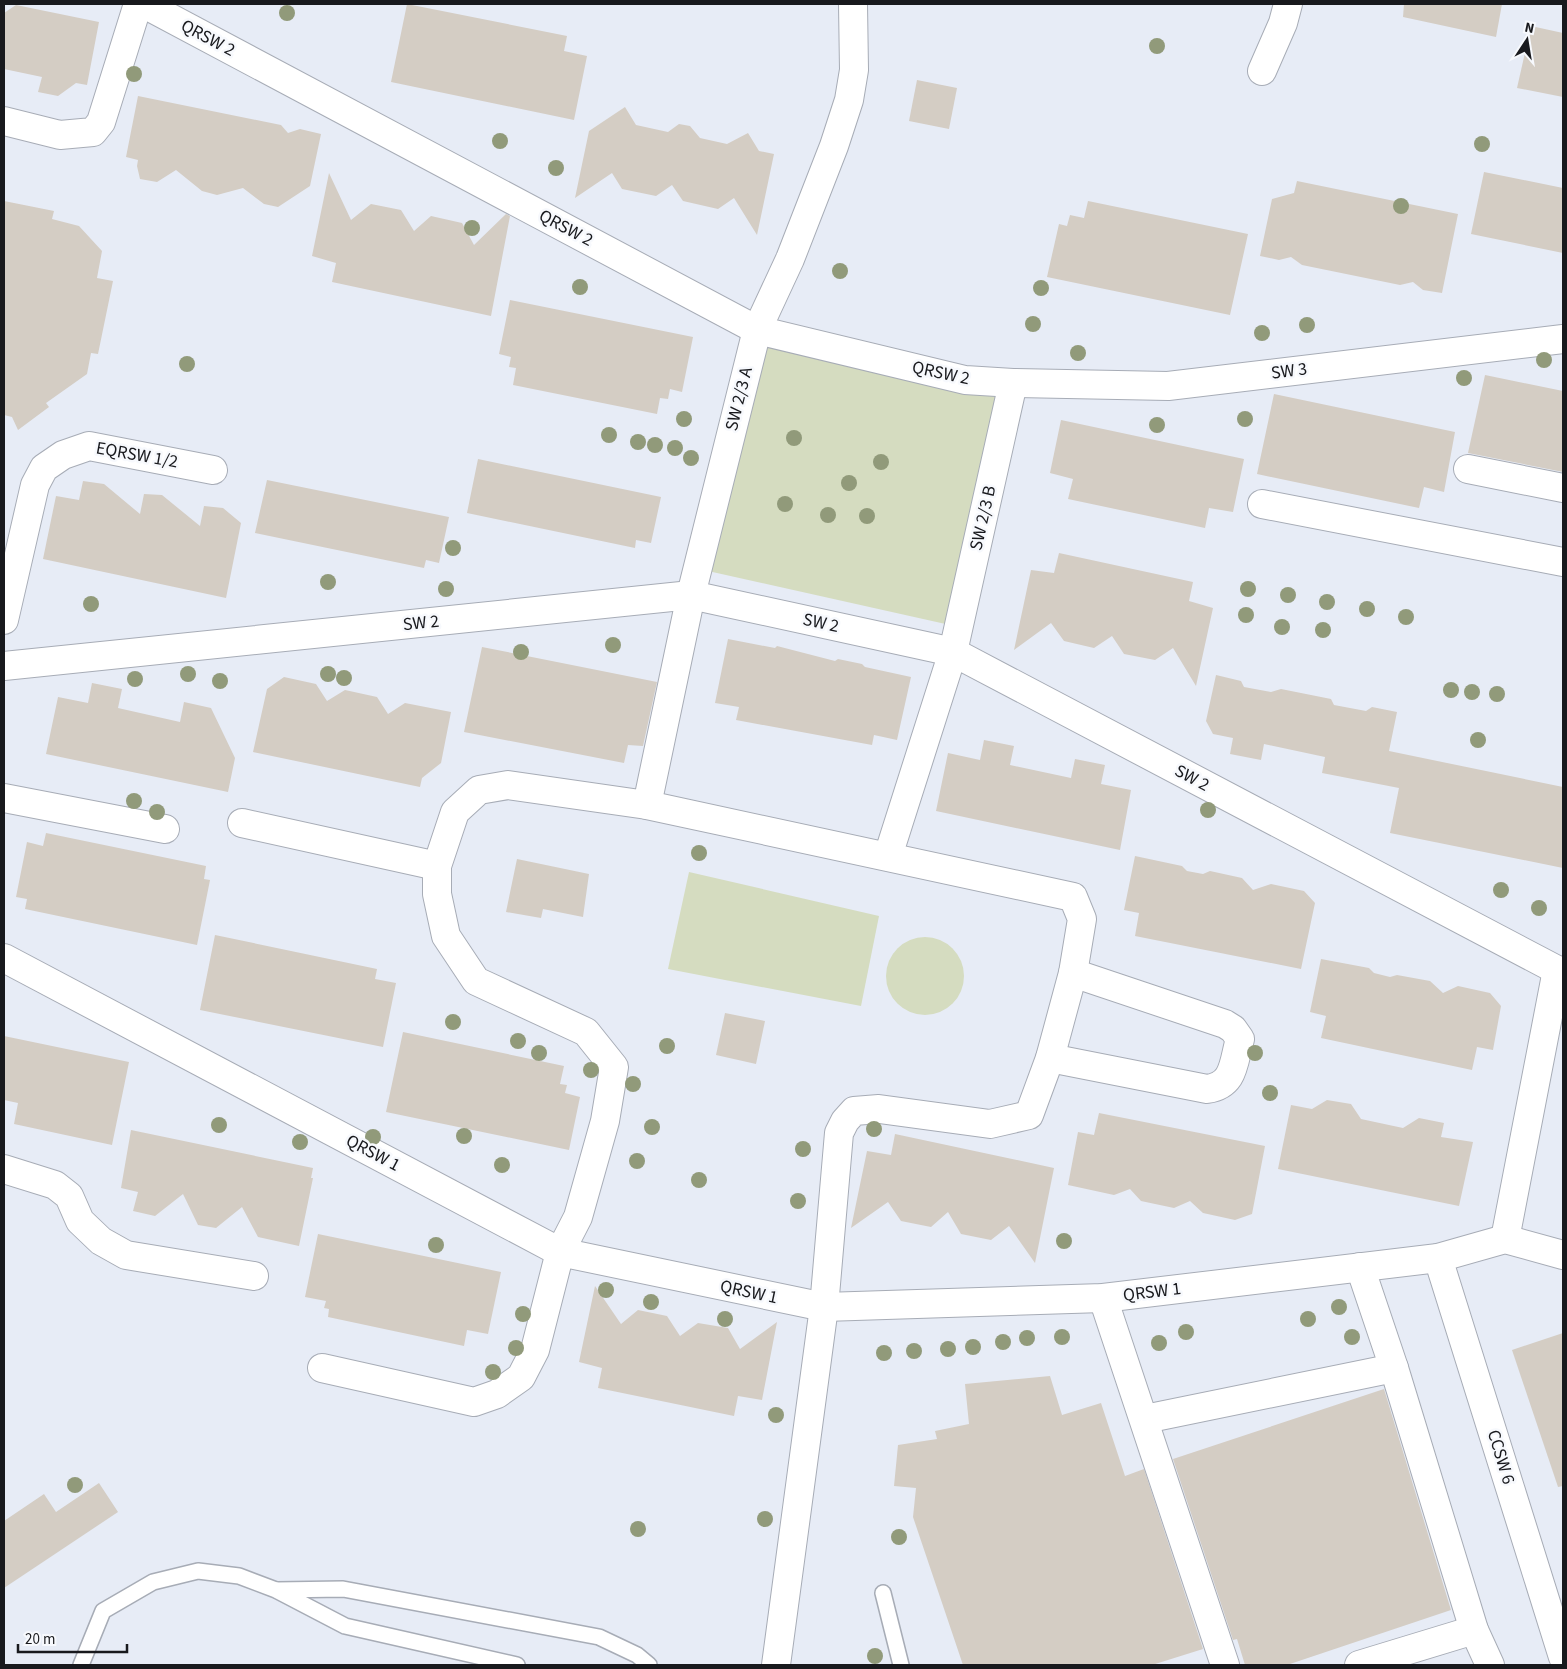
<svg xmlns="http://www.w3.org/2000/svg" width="1567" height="1669" viewBox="0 0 1567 1669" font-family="'Source Sans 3',sans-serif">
	<rect width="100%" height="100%" fill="#e7ecf6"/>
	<g fill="#d5dcc0">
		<polygon points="762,340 1001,395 950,625 708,571"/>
		<polygon points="689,872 879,916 861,1006 668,969"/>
		<circle cx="925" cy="976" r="39"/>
	</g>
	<g fill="#d4cdc4">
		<polygon points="407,4 567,36 564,51 587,56 574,120 391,82"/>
		<polygon points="1404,4 1502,4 1496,37 1403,17"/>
		<polygon points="16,5 99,22 87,85 76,83 58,96 38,92 42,77 4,69 4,13"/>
		<polygon points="1531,26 1563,33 1563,97 1517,88"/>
		<polygon points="917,80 957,88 949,129 909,121"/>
		<polygon points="138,96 281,125 288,133 300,129 321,134 310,186 278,207 264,204 243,188 217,195 202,191 176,170 157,182 140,179 137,166 138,160 126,157"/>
		<polygon points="625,107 636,125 668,132 679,124 690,126 700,138 727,144 748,133 759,151 774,154 757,235 734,198 718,209 683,201 672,185 656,196 622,189 612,173 575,198 589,131"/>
		<polygon points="1484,172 1563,188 1563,253 1471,234"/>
		<polygon points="329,173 351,220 371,204 401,210 414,231 431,216 462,223 474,245 506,214 510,216 491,316 332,282 336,263 312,256"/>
		<polygon points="1297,181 1458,214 1442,293 1423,290 1413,282 1400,285 1302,265 1291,257 1279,260 1260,256 1272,199 1294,193"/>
		<polygon points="4,201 54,211 52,219 79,226 102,251 97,278 113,281 98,354 91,353 87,374 46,403 49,407 18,430 12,417 4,415"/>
		<polygon points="1088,201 1248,234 1230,315 1047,277 1059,224 1067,226 1070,215 1084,218"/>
		<polygon points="510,300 693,337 682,392 670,389 668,399 660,398 657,414 513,385 516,368 509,367 511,357 499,354"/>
		<polygon points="1485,375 1563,391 1563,472 1468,453"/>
		<polygon points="1274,394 1455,432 1444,492 1424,487 1419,508 1257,474"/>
		<polygon points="1061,420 1244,459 1233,512 1209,508 1205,528 1068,499 1073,479 1050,473"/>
		<polygon points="478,459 661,497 651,543 636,540 635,548 467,513"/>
		<polygon points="267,480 449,517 439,563 426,560 424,568 255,533"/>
		<polygon points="83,481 104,484 140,514 144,494 162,495 200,526 204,506 223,508 241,523 226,598 43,559 56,496 79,500"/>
		<polygon points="1059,553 1193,582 1189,601 1213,608 1196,686 1173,648 1155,660 1124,654 1112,636 1094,648 1064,641 1051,623 1014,650 1031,570 1054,573"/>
		<polygon points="728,639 775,648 777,646 835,661 838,659 862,664 865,667 911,677 897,740 874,735 872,745 736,720 739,707 715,703"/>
		<polygon points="482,647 657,682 643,746 628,745 624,763 464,732"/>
		<polygon points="1216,675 1241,681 1244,687 1271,692 1281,689 1331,699 1334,705 1366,711 1372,707 1397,712 1389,751 1563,787 1563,868 1390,833 1399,788 1322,773 1325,757 1264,744 1261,760 1230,754 1233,738 1213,734 1206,721"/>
		<polygon points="284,677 316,684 327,701 345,690 377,697 388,714 405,703 451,712 441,763 422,778 420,787 253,752 267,689"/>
		<polygon points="92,683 122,689 118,708 180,722 184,702 211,708 235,758 228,792 46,754 58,697 88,703"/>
		<polygon points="984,740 1014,746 1010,765 1071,778 1075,759 1105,765 1101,784 1131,790 1120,850 936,811 948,753 980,760"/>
		<polygon points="46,833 206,866 204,879 210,880 197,945 25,909 27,899 16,897 27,842 43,846"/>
		<polygon points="1135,856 1182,866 1187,871 1203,874 1210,871 1242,878 1253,890 1271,884 1304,891 1315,903 1301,969 1135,936 1139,913 1124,910"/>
		<polygon points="517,859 589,874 583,917 543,909 541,918 506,912"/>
		<polygon points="215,935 377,969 375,979 396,983 383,1047 200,1010"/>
		<polygon points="1321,959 1369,968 1374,973 1390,977 1397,975 1430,981 1443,993 1458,986 1490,993 1501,1006 1493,1050 1477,1047 1472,1070 1321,1038 1326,1016 1310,1012"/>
		<polygon points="725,1013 765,1021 756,1064 716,1055"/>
		<polygon points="403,1032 564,1066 560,1084 567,1085 565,1093 580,1097 569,1150 386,1112"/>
		<polygon points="4,1036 129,1062 112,1145 14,1124 18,1103 4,1100"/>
		<polygon points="1327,1100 1351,1104 1361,1119 1403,1128 1419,1118 1444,1123 1441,1137 1473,1142 1459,1206 1278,1169 1291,1105 1312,1109"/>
		<polygon points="1099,1113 1265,1146 1252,1214 1235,1220 1203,1213 1190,1201 1174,1208 1141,1201 1130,1189 1114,1195 1068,1185 1078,1132 1094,1135"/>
		<polygon points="131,1130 313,1168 311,1178 313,1178 299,1246 258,1237 242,1207 216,1228 198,1225 183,1194 155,1216 133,1211 138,1192 121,1188"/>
		<polygon points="895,1134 1054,1168 1035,1263 1009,1226 991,1240 961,1234 948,1212 931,1227 901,1221 888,1202 851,1228 867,1151 891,1155"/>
		<polygon points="318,1234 501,1272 488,1334 467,1330 464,1346 328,1317 329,1309 324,1308 326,1301 305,1297"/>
		<polygon points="595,1286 621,1324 638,1310 667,1316 680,1336 698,1323 728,1328 740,1349 777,1322 762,1400 738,1396 734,1416 598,1388 602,1368 579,1362"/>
		<polygon points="1563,1333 1563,1486 1558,1487 1512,1350"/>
		<polygon points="1050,1376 1062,1415 1101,1403 1125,1476 1144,1469 1203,1649 1152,1665 963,1665 913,1517 916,1488 894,1486 898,1445 937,1439 935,1431 969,1424 965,1384"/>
		<polygon points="1384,1389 1451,1610 1287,1665 1245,1665 1237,1639 1233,1640 1173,1459"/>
		<polygon points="99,1483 118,1512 4,1588 4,1521 44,1494 56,1512"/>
	</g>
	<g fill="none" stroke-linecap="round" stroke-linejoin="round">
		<defs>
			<g id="service">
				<polyline points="277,1590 343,1589 599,1637 637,1655 649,1665"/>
				<polyline points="883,1593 901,1665"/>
				<polyline points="81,1665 103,1611 153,1582 198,1571 239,1576 276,1590 345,1626 517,1665"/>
			</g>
			<g id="minor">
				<polyline points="144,4 757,330 965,380 1013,383 1168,386 1563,339"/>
				<polyline points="1262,71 1283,23 1288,4"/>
				<polyline points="4,121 60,135 93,132 101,122 138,4"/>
				<polyline points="1468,469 1563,488"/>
				<polyline points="1262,504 1563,562"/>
				<polyline points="4,620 35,485 44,468 63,455 89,446 213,470"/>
				<polyline points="4,666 691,595 953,652 1557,970 1563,972"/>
				<polyline points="4,798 165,829"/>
				<polyline points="647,805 691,595 757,330 790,259 834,146 849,100 854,70 853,4"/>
				<polyline points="242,823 437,866"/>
				<polyline points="888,856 953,652 1013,383"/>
				<polyline points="4,958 560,1252 824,1307 1103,1298 1438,1258 1505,1239 1563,1255"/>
				<path d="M1050,1058L1207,1089C1235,1085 1233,1063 1240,1039L1233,1029L1225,1024L1073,973"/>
				<polyline points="4,1169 55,1185 69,1196 80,1221 101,1241 126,1255 254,1276"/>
				<polyline points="1505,1239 1557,970"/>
				<polyline points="1438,1258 1563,1657"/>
				<polyline points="1360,1267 1394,1368 1474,1630 1490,1665"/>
				<polyline points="1103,1298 1225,1665"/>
				<polyline points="322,1368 474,1402 497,1394 521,1377 535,1350 560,1252 578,1217 605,1121 614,1067 586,1032 476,981 446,936 437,894 437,866 455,812 479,790 508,785 647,805 1073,897 1082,919 1073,973 1050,1058 1029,1115 990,1124 879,1109 854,1111 845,1121 839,1133 824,1307 776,1665"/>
				<polyline points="1145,1419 1394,1368"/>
				<polyline points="1359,1665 1474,1630"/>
			</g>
		</defs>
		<use href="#service" stroke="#a7acb6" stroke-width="18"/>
		<use href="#minor" stroke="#a7acb6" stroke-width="30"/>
		<use href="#service" stroke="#fff" stroke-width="15"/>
		<use href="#minor" stroke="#fff" stroke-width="28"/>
	</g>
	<g fill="#919a7a">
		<circle cx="287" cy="13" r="8"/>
		<circle cx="1157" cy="46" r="8"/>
		<circle cx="134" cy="74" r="8"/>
		<circle cx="500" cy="141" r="8"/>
		<circle cx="1482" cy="144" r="8"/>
		<circle cx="556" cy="168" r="8"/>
		<circle cx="1401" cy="206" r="8"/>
		<circle cx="472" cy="228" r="8"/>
		<circle cx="840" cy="271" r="8"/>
		<circle cx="580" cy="287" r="8"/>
		<circle cx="1041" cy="288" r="8"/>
		<circle cx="1033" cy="324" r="8"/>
		<circle cx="1307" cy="325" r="8"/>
		<circle cx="1262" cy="333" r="8"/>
		<circle cx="1078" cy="353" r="8"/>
		<circle cx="1544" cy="360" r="8"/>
		<circle cx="187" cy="364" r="8"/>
		<circle cx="1464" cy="378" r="8"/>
		<circle cx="684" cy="419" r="8"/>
		<circle cx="1245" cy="419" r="8"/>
		<circle cx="1157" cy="425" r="8"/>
		<circle cx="609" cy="435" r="8"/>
		<circle cx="794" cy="438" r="8"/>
		<circle cx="638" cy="442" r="8"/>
		<circle cx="655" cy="445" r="8"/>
		<circle cx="675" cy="448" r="8"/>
		<circle cx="691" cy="458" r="8"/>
		<circle cx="881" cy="462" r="8"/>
		<circle cx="849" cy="483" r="8"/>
		<circle cx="785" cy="504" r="8"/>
		<circle cx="828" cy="515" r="8"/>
		<circle cx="867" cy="516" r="8"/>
		<circle cx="453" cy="548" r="8"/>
		<circle cx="328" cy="582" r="8"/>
		<circle cx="446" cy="589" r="8"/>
		<circle cx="1248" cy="589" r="8"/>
		<circle cx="1288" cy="595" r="8"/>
		<circle cx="1327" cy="602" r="8"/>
		<circle cx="91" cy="604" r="8"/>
		<circle cx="1367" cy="609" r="8"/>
		<circle cx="1246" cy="615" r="8"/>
		<circle cx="1406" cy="617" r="8"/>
		<circle cx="1282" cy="627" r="8"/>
		<circle cx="1323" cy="630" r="8"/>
		<circle cx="613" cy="645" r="8"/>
		<circle cx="521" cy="652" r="8"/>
		<circle cx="188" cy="674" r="8"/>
		<circle cx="328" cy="674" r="8"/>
		<circle cx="344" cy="678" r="8"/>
		<circle cx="135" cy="679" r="8"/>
		<circle cx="220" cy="681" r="8"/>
		<circle cx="1451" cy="690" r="8"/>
		<circle cx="1472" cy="692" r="8"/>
		<circle cx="1497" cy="694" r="8"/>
		<circle cx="1478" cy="740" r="8"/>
		<circle cx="134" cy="801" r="8"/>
		<circle cx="1208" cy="810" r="8"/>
		<circle cx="157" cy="812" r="8"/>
		<circle cx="699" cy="853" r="8"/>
		<circle cx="1501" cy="890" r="8"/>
		<circle cx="1539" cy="908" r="8"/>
		<circle cx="453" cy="1022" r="8"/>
		<circle cx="518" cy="1041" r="8"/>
		<circle cx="667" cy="1046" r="8"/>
		<circle cx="539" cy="1053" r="8"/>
		<circle cx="1255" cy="1053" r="8"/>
		<circle cx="591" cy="1070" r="8"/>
		<circle cx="633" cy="1084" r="8"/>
		<circle cx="1270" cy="1093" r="8"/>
		<circle cx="219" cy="1125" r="8"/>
		<circle cx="652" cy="1127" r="8"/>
		<circle cx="874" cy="1129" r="8"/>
		<circle cx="464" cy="1136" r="8"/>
		<circle cx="373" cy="1137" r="8"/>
		<circle cx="300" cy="1142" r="8"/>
		<circle cx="803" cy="1149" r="8"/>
		<circle cx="637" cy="1161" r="8"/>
		<circle cx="502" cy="1165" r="8"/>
		<circle cx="699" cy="1180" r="8"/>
		<circle cx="798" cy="1201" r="8"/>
		<circle cx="1064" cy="1241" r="8"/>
		<circle cx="436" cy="1245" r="8"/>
		<circle cx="606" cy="1290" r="8"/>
		<circle cx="651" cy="1302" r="8"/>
		<circle cx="1339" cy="1307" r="8"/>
		<circle cx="523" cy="1314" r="8"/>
		<circle cx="725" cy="1319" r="8"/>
		<circle cx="1308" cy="1319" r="8"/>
		<circle cx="1186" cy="1332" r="8"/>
		<circle cx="1062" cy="1337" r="8"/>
		<circle cx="1352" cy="1337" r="8"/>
		<circle cx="1027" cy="1338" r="8"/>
		<circle cx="1003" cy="1342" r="8"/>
		<circle cx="1159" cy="1343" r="8"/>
		<circle cx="973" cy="1347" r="8"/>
		<circle cx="516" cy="1348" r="8"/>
		<circle cx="948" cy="1349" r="8"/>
		<circle cx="914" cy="1351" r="8"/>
		<circle cx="884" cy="1353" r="8"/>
		<circle cx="493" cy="1372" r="8"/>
		<circle cx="776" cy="1415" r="8"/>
		<circle cx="75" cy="1485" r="8"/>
		<circle cx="765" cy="1519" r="8"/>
		<circle cx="638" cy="1529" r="8"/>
		<circle cx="899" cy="1537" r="8"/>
		<circle cx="875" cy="1656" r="8"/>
	</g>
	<g text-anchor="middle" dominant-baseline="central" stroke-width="5" stroke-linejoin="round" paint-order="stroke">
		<g font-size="18" fill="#18191d" stroke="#f7f9fd">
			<text transform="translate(208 38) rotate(28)">QRSW 2</text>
			<text transform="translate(566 228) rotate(28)">QRSW 2</text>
			<text transform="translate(1289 371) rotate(-7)">SW 3</text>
			<text transform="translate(941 373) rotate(12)">QRSW 2</text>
			<text transform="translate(739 399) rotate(-76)">SW 2/3 A</text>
			<text transform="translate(137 455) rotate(10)">EQRSW 1/2</text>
			<text transform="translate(983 518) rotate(-77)">SW 2/3 B</text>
			<text transform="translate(421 623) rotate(-6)">SW 2</text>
			<text transform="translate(821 623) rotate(12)">SW 2</text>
			<text transform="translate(1192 778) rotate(28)">SW 2</text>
			<text transform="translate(373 1153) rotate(28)">QRSW 1</text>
			<text transform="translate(749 1292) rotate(12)">QRSW 1</text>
			<text transform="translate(1152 1292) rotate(-7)">QRSW 1</text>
			<text transform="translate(1501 1457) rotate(73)">CCSW 6</text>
		</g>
	</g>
	<rect width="1567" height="1669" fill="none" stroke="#18191d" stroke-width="10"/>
	<g transform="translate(1527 40) rotate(12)" stroke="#f7f9fd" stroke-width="4" paint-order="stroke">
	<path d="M0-4L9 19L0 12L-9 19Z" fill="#18191d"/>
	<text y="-8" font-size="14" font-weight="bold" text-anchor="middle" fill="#18191d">N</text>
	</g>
	<path d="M18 1644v8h109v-8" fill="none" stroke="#18191d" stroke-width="2.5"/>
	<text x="25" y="1644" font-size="15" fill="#18191d" stroke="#f7f9fd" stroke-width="4" paint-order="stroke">20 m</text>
</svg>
